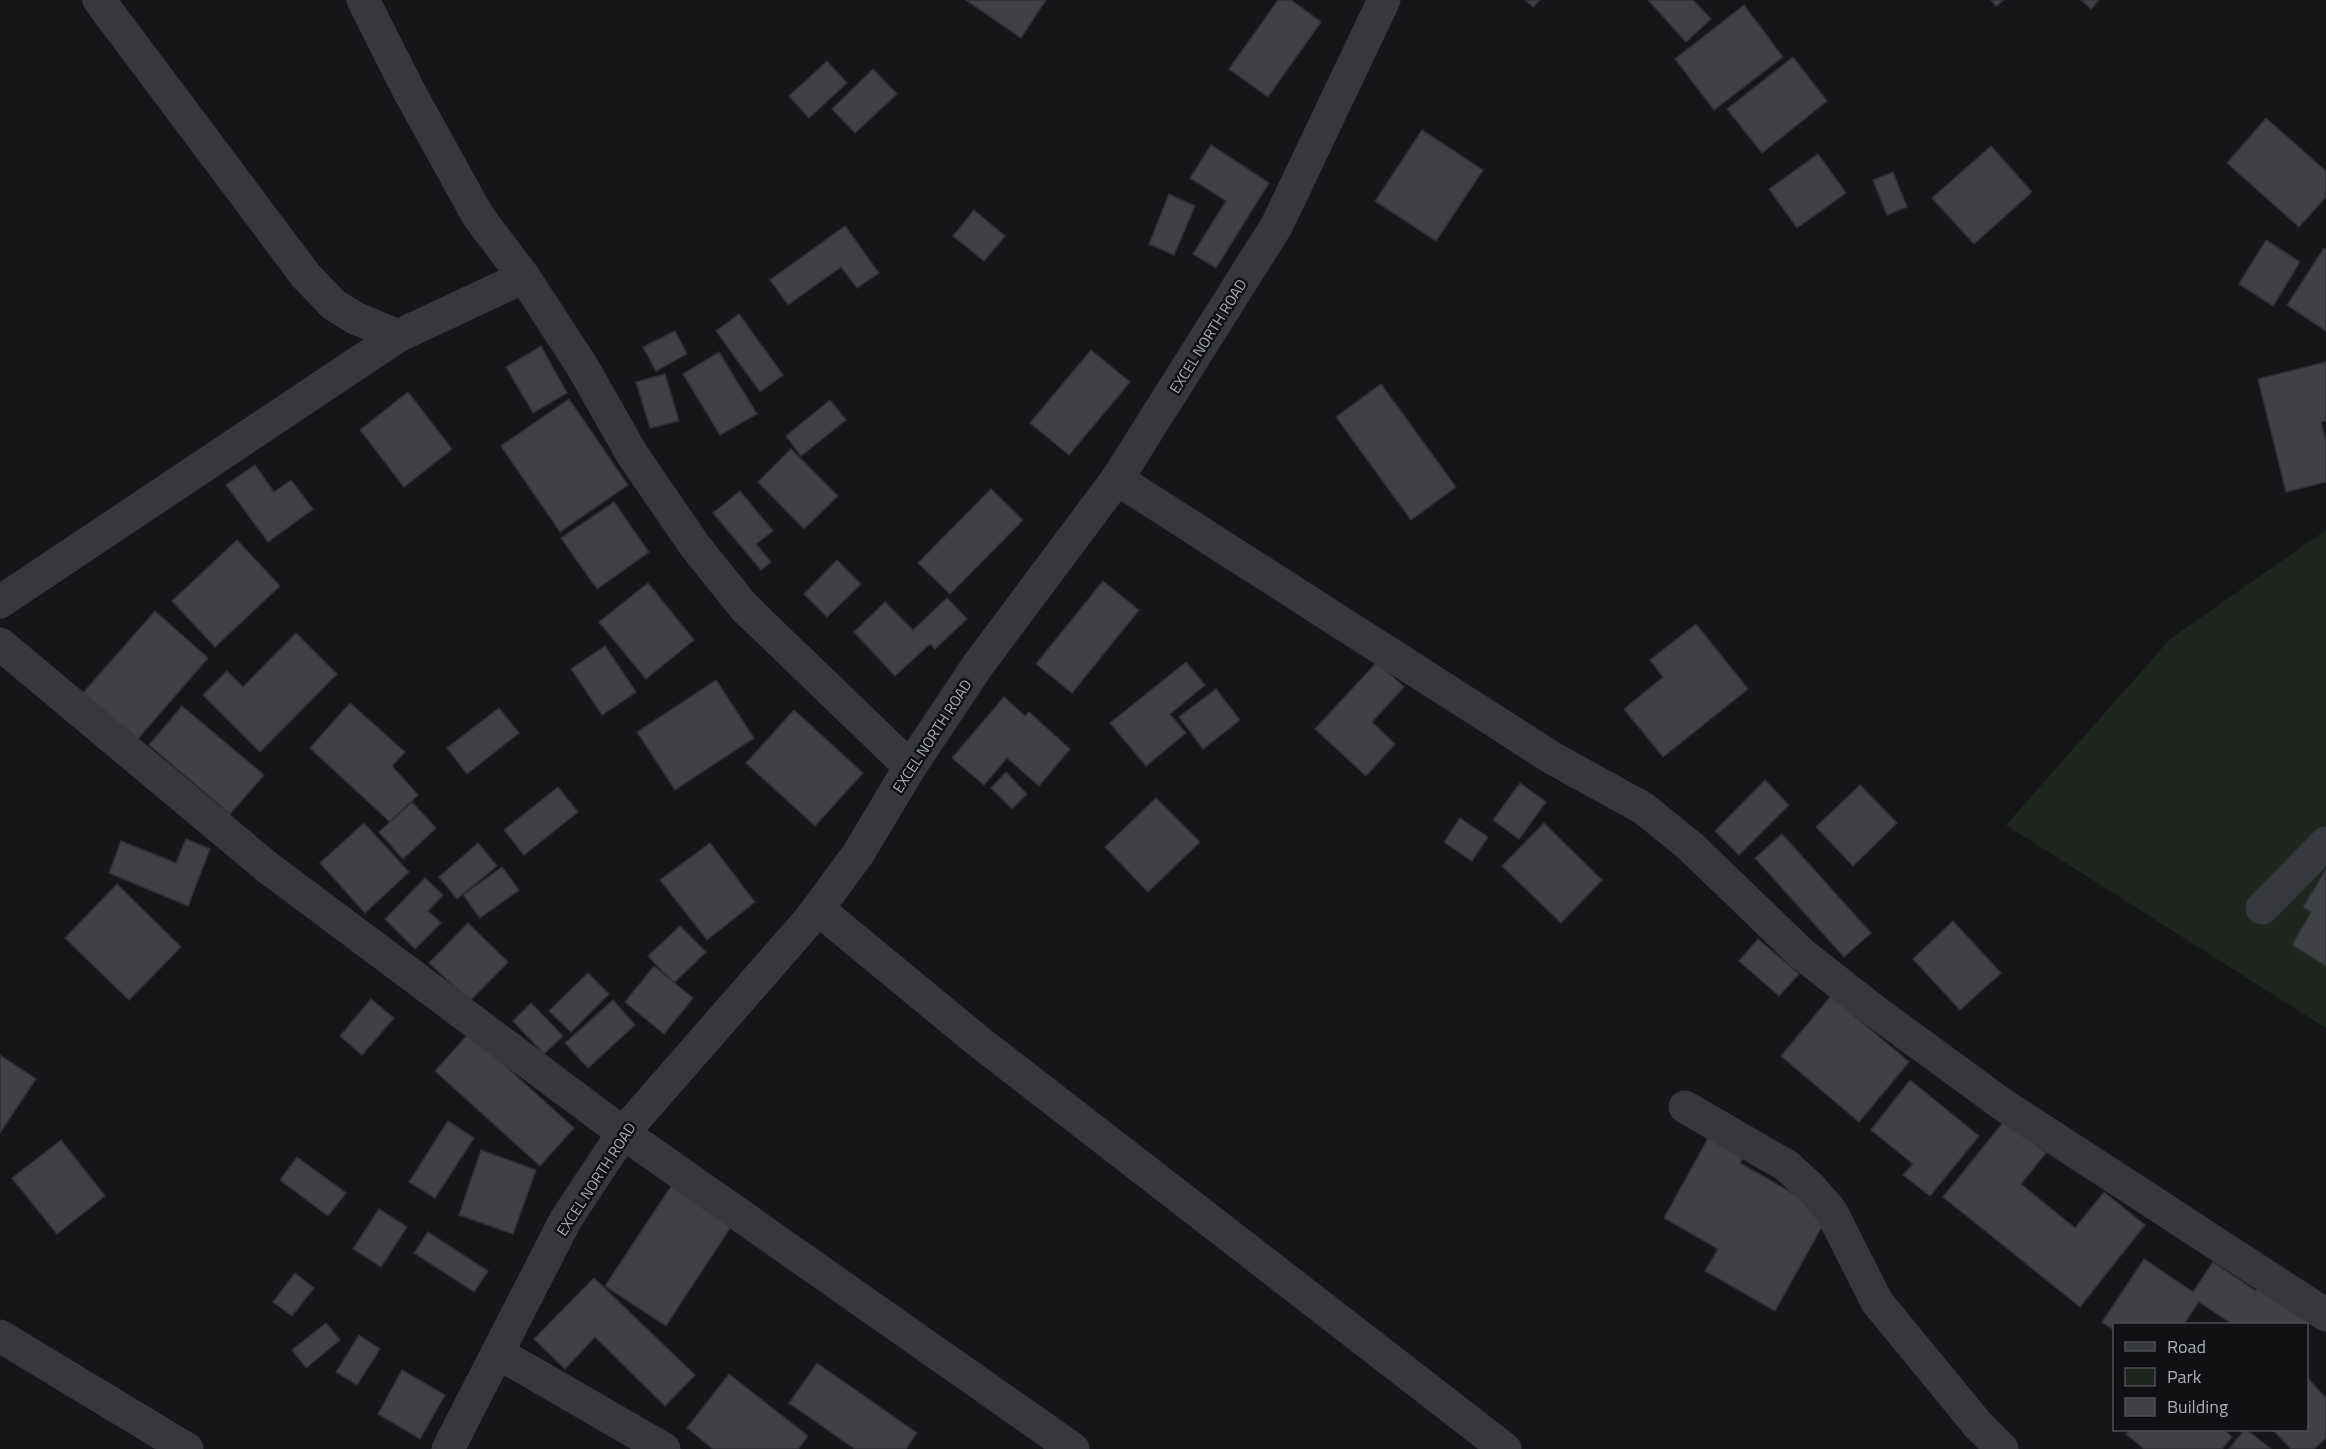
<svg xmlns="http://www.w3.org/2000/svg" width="2326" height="1449" viewBox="0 0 2326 1449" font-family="'Titillium Web',sans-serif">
	<rect width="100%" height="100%" fill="#161618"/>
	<polygon fill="#1e261f" points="2326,530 2326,1028 2006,825 2170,639"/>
	<g fill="#404145" stroke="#303034" stroke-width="1.5">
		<polygon points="966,0 1046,0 1021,38"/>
		<polygon points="1278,0 1291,0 1321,22 1268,97 1229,69"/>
		<polygon points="1525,0 1540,0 1533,7"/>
		<polygon points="1648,0 1693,0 1711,19 1686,42"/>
		<polygon points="1991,0 2004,0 1996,6"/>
		<polygon points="2081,0 2099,0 2091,9"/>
		<polygon points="1744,5 1783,57 1714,110 1675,59"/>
		<polygon points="1793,57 1827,101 1762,153 1727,109"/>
		<polygon points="827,61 847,83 809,118 789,96"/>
		<polygon points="873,69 897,94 855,133 832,109"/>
		<polygon points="2266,118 2326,171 2326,197 2299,227 2227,163"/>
		<polygon points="1422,130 1483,170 1436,241 1375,201"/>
		<polygon points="1211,145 1269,183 1216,268 1193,254 1226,201 1190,178"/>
		<polygon points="1991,146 2032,192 1974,244 1932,198"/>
		<polygon points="1818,154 1846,193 1797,228 1769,189"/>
		<polygon points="1893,172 1907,207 1887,215 1873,180"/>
		<polygon points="1169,194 1195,206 1174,255 1149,244"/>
		<polygon points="974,210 1005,236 984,261 953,236"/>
		<polygon points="845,226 879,273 857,288 841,267 788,305 770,280"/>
		<polygon points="2266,240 2300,262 2273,306 2239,284"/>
		<polygon points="2324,248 2326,250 2326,331 2287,305"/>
		<polygon points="739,314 783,375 760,392 716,331"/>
		<polygon points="675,331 687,354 656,371 643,347"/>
		<polygon points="541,346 567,393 533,413 506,367"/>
		<polygon points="1091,350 1130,382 1069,455 1030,423"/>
		<polygon points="719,352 757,414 720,435 683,374"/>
		<polygon points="2326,362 2326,421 2321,422 2326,440 2326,482 2286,492 2258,379"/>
		<polygon points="665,374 679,421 650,428 636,382"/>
		<polygon points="1381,384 1456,487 1411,520 1336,417"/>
		<polygon points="408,392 452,449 404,487 360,430"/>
		<polygon points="569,399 628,485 560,532 501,446"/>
		<polygon points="830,400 846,420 801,456 786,436"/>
		<polygon points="791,449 838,496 804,529 758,482"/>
		<polygon points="255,465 274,492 291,480 313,509 268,542 226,485"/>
		<polygon points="991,489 1023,520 950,594 918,563"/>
		<polygon points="740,491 773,531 756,544 771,562 761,570 713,513"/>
		<polygon points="614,502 649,552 597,589 561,538"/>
		<polygon points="237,540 280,586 215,647 172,601"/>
		<polygon points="837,560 861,584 827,617 804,594"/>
		<polygon points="1103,581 1139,610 1072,693 1036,664"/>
		<polygon points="648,583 694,640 646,679 599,622"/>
		<polygon points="947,598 967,619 935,649 930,644 895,676 854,632 885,602 913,630"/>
		<polygon points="155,611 208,658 136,741 82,694"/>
		<polygon points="1696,624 1748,689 1663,757 1624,709 1663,677 1650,660"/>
		<polygon points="296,633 337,674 260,752 203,695 227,671 243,687"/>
		<polygon points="605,646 636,692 602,715 571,669"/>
		<polygon points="1186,662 1205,685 1170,714 1186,733 1146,766 1110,723"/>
		<polygon points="1377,662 1404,687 1372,722 1395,744 1366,776 1315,729"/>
		<polygon points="716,680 754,738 675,790 637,732"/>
		<polygon points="1216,689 1240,720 1203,749 1179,717"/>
		<polygon points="1004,697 1025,716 1029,712 1070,749 1039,786 1007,758 984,785 952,758"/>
		<polygon points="350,703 405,752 392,766 418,795 390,822 310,748"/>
		<polygon points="182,706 264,775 230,814 149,745"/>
		<polygon points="499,708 519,733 467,774 447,748"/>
		<polygon points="794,710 863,773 815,826 746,763"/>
		<polygon points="1006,772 1027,794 1012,809 991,788"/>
		<polygon points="1765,780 1789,805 1739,855 1715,831"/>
		<polygon points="1520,783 1546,802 1519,839 1493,820"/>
		<polygon points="1860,785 1897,823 1853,866 1816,827"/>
		<polygon points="558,787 578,812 524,855 504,830"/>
		<polygon points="1156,798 1200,842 1148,892 1105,847"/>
		<polygon points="412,802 436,828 403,859 379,832"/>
		<polygon points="1460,818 1488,837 1472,861 1444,842"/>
		<polygon points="364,823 409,872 365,913 320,863"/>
		<polygon points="1544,823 1602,880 1561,923 1502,866"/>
		<polygon points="1782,834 1871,933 1844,957 1755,858"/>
		<polygon points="186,839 210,849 188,906 109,873 121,841 176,863"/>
		<polygon points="478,843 497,866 457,899 439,877"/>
		<polygon points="710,843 755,902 707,940 660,880"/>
		<polygon points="502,867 519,890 480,918 463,895"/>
		<polygon points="2326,869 2326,966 2292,945 2311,912 2303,907"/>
		<polygon points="425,878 443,895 428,911 441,923 415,949 385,919"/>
		<polygon points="117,884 181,947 129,1000 65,938"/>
		<polygon points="1953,921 2001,973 1960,1010 1913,959"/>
		<polygon points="468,923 508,962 470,1001 429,963"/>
		<polygon points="680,926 706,952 674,983 648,956"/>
		<polygon points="1758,939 1799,974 1779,996 1739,961"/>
		<polygon points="654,966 693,998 664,1034 625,1002"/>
		<polygon points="588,973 609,994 571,1032 549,1011"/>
		<polygon points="1831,996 1909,1062 1859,1122 1781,1056"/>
		<polygon points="371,999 394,1018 362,1055 340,1036"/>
		<polygon points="613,1000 635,1025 588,1068 565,1043"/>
		<polygon points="531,1003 563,1036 544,1054 513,1021"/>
		<polygon points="469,1033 574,1128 540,1166 435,1071"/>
		<polygon points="0,1055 36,1079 0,1133"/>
		<polygon points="1910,1080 1979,1136 1930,1196 1903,1175 1913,1164 1871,1130"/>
		<polygon points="2005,1120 2046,1153 2021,1184 2075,1228 2104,1192 2145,1225 2080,1307 1943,1197"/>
		<polygon points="448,1121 474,1138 435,1198 409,1182"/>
		<polygon points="1711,1133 1746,1152 1740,1163 1829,1214 1775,1311 1705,1271 1718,1249 1664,1218"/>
		<polygon points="61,1140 105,1196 57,1234 12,1178"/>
		<polygon points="481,1150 536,1170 513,1234 459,1215"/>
		<polygon points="297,1157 346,1193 328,1216 280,1180"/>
		<polygon points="674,1182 734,1222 666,1326 605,1286"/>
		<polygon points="379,1209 407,1227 381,1267 353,1249"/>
		<polygon points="428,1232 488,1271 474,1292 414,1253"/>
		<polygon points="2144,1259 2193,1292 2213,1262 2256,1291 2258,1288 2310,1322 2306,1326 2306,1324 2232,1324 2199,1302 2184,1324 2114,1324 2114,1330 2102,1322"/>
		<polygon points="295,1273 314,1288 292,1316 273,1302"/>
		<polygon points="594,1278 695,1375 665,1406 595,1337 565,1369 534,1339"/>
		<polygon points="326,1323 340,1340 306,1368 292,1350"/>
		<polygon points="359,1335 380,1349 357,1385 336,1372"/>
		<polygon points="817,1363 917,1433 906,1449 855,1449 789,1403"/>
		<polygon points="402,1370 445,1395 420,1439 378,1414"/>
		<polygon points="729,1374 808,1436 798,1449 713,1449 687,1428"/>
		<polygon points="2306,1376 2326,1398 2326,1438 2314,1449 2291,1449 2273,1430 2306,1430"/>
		<polygon points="2130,1430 2224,1430 2232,1437 2222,1449 2144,1449 2126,1434"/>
		<polygon points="2244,1430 2247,1430 2271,1449 2229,1449"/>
	</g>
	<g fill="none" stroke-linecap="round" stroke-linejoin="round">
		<g stroke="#37383d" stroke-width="33">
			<polyline points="99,0 306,276 334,305 355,318 398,336"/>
			<polyline points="363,0 410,93 478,216 524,277 582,366 632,454 695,546 744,607 910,767"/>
			<polyline points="1117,479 1554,759 1643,808 1690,846 1802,954 1876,1012 2002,1104 2326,1315"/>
			<polyline points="0,602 398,336 524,277"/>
			<polyline points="0,644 267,867 623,1133 1073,1449"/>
			<polyline points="2262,908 2326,843"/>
			<polyline points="818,909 978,1041 1505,1449"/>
			<polyline points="1685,1107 1787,1166 1811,1188 1831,1211 1877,1302 1978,1425 2002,1449"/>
			<polyline points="0,1336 187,1449"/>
			<polyline points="498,1353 664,1449"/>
			<polyline points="448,1449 566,1219 623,1133 810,919 858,854 910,767 978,665 1117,479 1277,225 1384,0"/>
		</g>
	</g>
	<g text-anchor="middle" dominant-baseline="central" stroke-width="5" stroke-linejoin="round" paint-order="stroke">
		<g font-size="15" fill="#a8adb8" stroke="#111113">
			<text transform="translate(1208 336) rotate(-58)">EXCEL NORTH ROAD</text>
			<text transform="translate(932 736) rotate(-57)">EXCEL NORTH ROAD</text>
			<text transform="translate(596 1179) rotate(-57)">EXCEL NORTH ROAD</text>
		</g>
	</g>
	<rect x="2113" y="1323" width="195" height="108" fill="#111113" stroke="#4d4f55" stroke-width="1.5"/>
	<rect x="2125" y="1342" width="30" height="9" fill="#37383d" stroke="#4d4f55" stroke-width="1.5"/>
	<text x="2167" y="1353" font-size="18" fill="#a8adb8">Road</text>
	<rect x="2125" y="1368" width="30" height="18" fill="#1e261f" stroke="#4d4f55" stroke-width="1.5"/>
	<text x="2167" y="1383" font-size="18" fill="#a8adb8">Park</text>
	<rect x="2125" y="1398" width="30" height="18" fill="#404145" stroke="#4d4f55" stroke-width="1.5"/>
	<text x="2167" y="1413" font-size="18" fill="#a8adb8">Building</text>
</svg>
